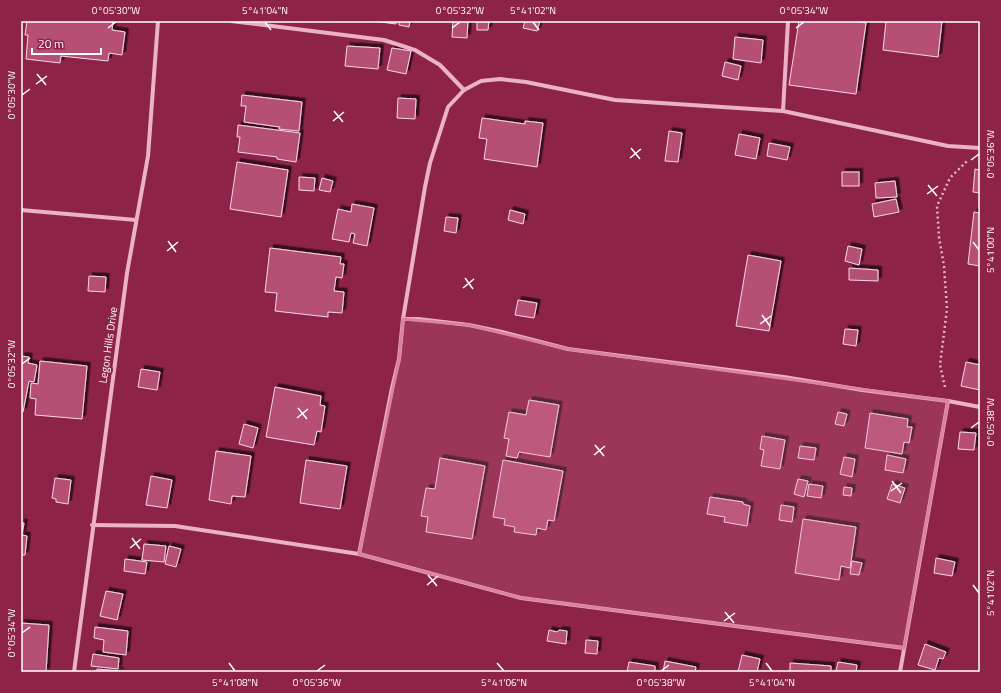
<svg xmlns="http://www.w3.org/2000/svg" width="1001" height="693" viewBox="0 0 1001 693" font-family="'Titillium Web',sans-serif">
	<defs>
		<filter id="shadow"><feDropShadow dx="3.5" dy="-3.5" stdDeviation="0" flood-color="#0009"/></filter>
	</defs>
	<rect width="100%" height="100%" fill="#8d2447"/>
	<g fill="#b65074" stroke="#f8d7e3" filter="url(#shadow)">
		<polygon points="27,21 113,21 112,30 125,32 122,55 109,53 108,61 61,56 60,63 26,59 28,35 25,35"/>
		<polygon points="373,21 396,21 396,24"/>
		<polygon points="399,21 410,21 409,27 399,25"/>
		<polygon points="453,21 468,21 467,38 452,37"/>
		<polygon points="477,21 489,21 488,30 477,30"/>
		<polygon points="525,21 540,21 537,31 523,28"/>
		<polygon points="799,21 855,21 866,23 856,94 789,85"/>
		<polygon points="886,21 942,21 938,57 883,50"/>
		<polygon points="735,37 763,40 761,63 733,59"/>
		<polygon points="347,46 380,48 378,69 345,66"/>
		<polygon points="392,48 411,51 406,74 387,70"/>
		<polygon points="725,62 741,66 738,80 722,76"/>
		<polygon points="242,95 302,102 299,131 279,129 280,127 244,122 246,106 241,106"/>
		<polygon points="398,98 416,99 415,119 397,118"/>
		<polygon points="482,118 525,124 525,121 543,123 537,167 484,159 487,139 479,138"/>
		<polygon points="238,125 300,133 296,162 277,159 277,157 238,152 240,137 237,137"/>
		<polygon points="669,131 682,133 678,162 665,161"/>
		<polygon points="739,134 760,138 756,159 735,155"/>
		<polygon points="769,143 790,147 787,160 767,156"/>
		<polygon points="237,162 288,170 281,217 230,209"/>
		<polygon points="975,169 980,170 980,193 973,192"/>
		<rect x="842" y="172" width="17" height="14"/>
		<polygon points="299,177 315,178 314,191 299,190"/>
		<polygon points="322,178 333,181 330,192 319,190"/>
		<polygon points="895,181 897,197 876,198 875,183"/>
		<polygon points="896,199 899,212 874,217 872,204"/>
		<polygon points="352,204 374,208 367,246 353,243 355,234 351,233 349,242 332,239 338,209 351,212"/>
		<polygon points="510,210 525,214 523,224 508,220"/>
		<polygon points="974,212 980,213 980,266 968,264"/>
		<polygon points="446,217 458,218 456,233 444,231"/>
		<polygon points="848,246 862,249 859,265 845,261"/>
		<polygon points="270,248 341,257 340,264 344,264 342,278 336,277 334,291 344,292 342,313 328,312 328,317 275,311 277,293 265,292"/>
		<polygon points="748,255 781,261 769,331 736,326"/>
		<polygon points="849,268 878,270 878,281 849,280"/>
		<polygon points="89,276 106,277 105,292 88,291"/>
		<polygon points="518,300 537,303 534,318 515,315"/>
		<polygon points="845,329 858,330 856,346 843,344"/>
		<polygon points="21,356 29,357 28,363 37,365 34,382 29,381 23,412 21,411"/>
		<polygon points="40,361 87,366 82,419 35,415 36,399 30,398 31,383 38,384"/>
		<polygon points="966,362 980,365 980,390 961,386"/>
		<polygon points="141,369 160,372 157,390 138,387"/>
		<polygon points="275,387 321,396 320,405 325,406 321,432 317,431 314,445 266,437"/>
		<polygon points="529,400 559,405 550,457 519,452 517,458 506,456 509,439 504,438 509,412 526,415"/>
		<polygon points="838,412 847,414 844,426 835,424"/>
		<polygon points="870,413 908,419 907,427 912,427 909,443 904,442 902,454 865,448"/>
		<polygon points="244,424 258,428 253,448 239,444"/>
		<polygon points="960,432 976,433 974,450 958,449"/>
		<polygon points="762,436 785,440 780,469 761,466 764,450 760,449"/>
		<polygon points="800,446 816,448 814,460 798,458"/>
		<polygon points="216,451 251,456 245,497 232,496 231,504 209,500"/>
		<polygon points="887,455 906,459 903,473 885,470"/>
		<polygon points="844,457 855,459 852,477 840,474"/>
		<polygon points="440,458 485,466 472,539 426,532 428,517 421,516 426,488 435,489"/>
		<polygon points="306,460 347,466 340,509 300,503"/>
		<polygon points="503,460 563,471 554,521 548,520 546,530 537,528 536,535 514,532 515,527 504,525 505,519 493,517"/>
		<polygon points="151,476 172,480 167,508 146,505"/>
		<polygon points="55,478 71,480 68,504 56,502 56,499 52,498"/>
		<polygon points="798,479 808,481 804,497 794,494"/>
		<polygon points="809,484 823,486 821,498 807,496"/>
		<polygon points="892,484 905,488 900,503 887,499"/>
		<polygon points="844,487 852,488 851,496 843,495"/>
		<polygon points="710,497 743,502 743,504 750,506 747,526 724,522 725,517 707,514"/>
		<polygon points="781,505 794,507 792,522 779,520"/>
		<polygon points="803,519 856,527 850,568 841,566 839,580 795,573"/>
		<polygon points="21,522 24,523 22,535 27,536 25,555 21,555"/>
		<polygon points="144,544 166,546 164,562 142,560"/>
		<polygon points="169,546 181,549 176,567 165,564"/>
		<polygon points="936,558 955,562 952,576 934,573"/>
		<polygon points="125,559 147,562 145,574 124,571"/>
		<polygon points="852,561 862,563 859,575 850,574"/>
		<polygon points="106,591 123,594 117,620 100,616"/>
		<polygon points="21,623 49,625 46,672 21,672"/>
		<polygon points="95,627 128,631 126,655 103,652 104,640 94,638"/>
		<polygon points="549,630 557,632 559,630 567,631 566,644 547,641"/>
		<polygon points="586,640 598,641 597,654 585,653"/>
		<polygon points="925,644 946,652 943,659 939,658 935,670 918,665"/>
		<polygon points="93,654 119,658 118,669 91,666"/>
		<polygon points="742,655 760,659 757,672 738,672"/>
		<polygon points="665,661 696,667 695,672 663,672"/>
		<polygon points="629,662 655,666 655,672 627,672"/>
		<polygon points="838,662 857,665 856,672 836,671"/>
		<polygon points="790,663 831,666 831,672 786,672 790,671"/>
		<polygon points="97,669 120,671 120,672 97,672"/>
	</g>
	<g fill="none" stroke-linecap="round" stroke-linejoin="round">
		<polyline stroke="#ebb2c6" stroke-width="2.5" stroke-dasharray="2 3" stroke-linecap="butt" points="945,387 940,365 947,309 944,266 939,237 937,206 950,178 967,161"/>
		<g stroke="#ebb2c6" stroke-width="4">
			<polyline points="231,21 384,40 415,50 440,65 464,90"/>
			<polyline points="783,111 788,21"/>
			<polyline points="21,210 136,220"/>
			<polyline points="403,319 425,187 430,163 448,107 464,90 481,81 500,79 526,82 615,100 783,111 948,146 980,148"/>
			<polyline points="92,525 175,526 359,554 521,598 904,648"/>
			<polyline points="359,554 392,388 399,359 403,319 418,319 469,325 502,332 568,349 784,377 862,390 948,401 980,407"/>
			<polyline points="74,672 127,273 148,156 158,21"/>
			<polyline points="900,672 948,401"/>
		</g>
	</g>
	<path fill="#dd80a5" fill-opacity="0.2" stroke="#dd80a5" stroke-width="3" stroke-linejoin="round" d="M403,319L469,325L568,349L948,401L904,648L521,598L359,554L399,359Z"/>
	<path fill="none" stroke="#fff" stroke-width="1.5" d="M265,22L271,30M533,22L539,30M108,28L116,22M452,28L460,22M796,28L804,22M37,74L46,85M36,84L47,76M22,95L30,89M334,111L343,122M333,121L344,112M631,148L640,159M630,158L641,149M971,160L979,154M928,185L937,196M927,194L938,186M168,241L176,252M973,242L979,250M167,251L178,242M465,278L473,289M463,288L474,279M762,315L770,326M760,324L771,316M22,364L30,358M298,408L307,419M297,418L308,409M971,428L979,422M595,445L604,456M594,455L605,446M892,481L901,493M891,491L902,483M132,538L140,549M130,548L141,539M428,575L437,586M427,585L438,576M973,585L979,593M725,612L734,623M724,621L735,613M22,633L30,627M229,663L235,671M497,663L504,671M766,663L772,671M317,671L325,665M661,671L669,665"/>
	<g text-anchor="middle" dominant-baseline="central" stroke-width="4" stroke-linejoin="round" paint-order="stroke">
		<g font-size="11" fill="#fff" stroke="#8d2447">
			<text transform="translate(108 345) rotate(-82)">Legon Hills Drive</text>
		</g>
	</g>
	<rect width="1001" height="693" fill="none" stroke="#8d2447" stroke-width="44"/>
	<path d="M32 48v6h69v-6" fill="none" stroke="#ffffff" stroke-width="2"/>
	<text x="38" y="48" font-size="12" fill="#ffffff" stroke="#8d2447" stroke-width="3" paint-order="stroke">20 m</text>
	<rect x="22" y="22" width="957" height="649" fill="none" stroke="#fff" stroke-width="1.5"/>
	<g font-size="10" text-anchor="middle" fill="#fff">
		<text x="116" y="14">0°05'30"W</text>
		<text x="265" y="14">5°41'04"N</text>
		<text x="460" y="14">0°05'32"W</text>
		<text x="533" y="14">5°41'02"N</text>
		<text x="804" y="14">0°05'34"W</text>
		<text transform="translate(11 95) rotate(-90)" y="4">0°05'30"W</text>
		<text transform="translate(990 154) rotate(-90)" y="4">0°05'36"W</text>
		<text transform="translate(990 250) rotate(-90)" y="4">5°41'00"N</text>
		<text transform="translate(11 364) rotate(-90)" y="4">0°05'32"W</text>
		<text transform="translate(990 422) rotate(-90)" y="4">0°05'38"W</text>
		<text transform="translate(990 593) rotate(-90)" y="4">5°41'02"N</text>
		<text transform="translate(11 633) rotate(-90)" y="4">0°05'34"W</text>
		<text x="235" y="686">5°41'08"N</text>
		<text x="317" y="686">0°05'36"W</text>
		<text x="504" y="686">5°41'06"N</text>
		<text x="661" y="686">0°05'38"W</text>
		<text x="772" y="686">5°41'04"N</text>
	</g>
</svg>
